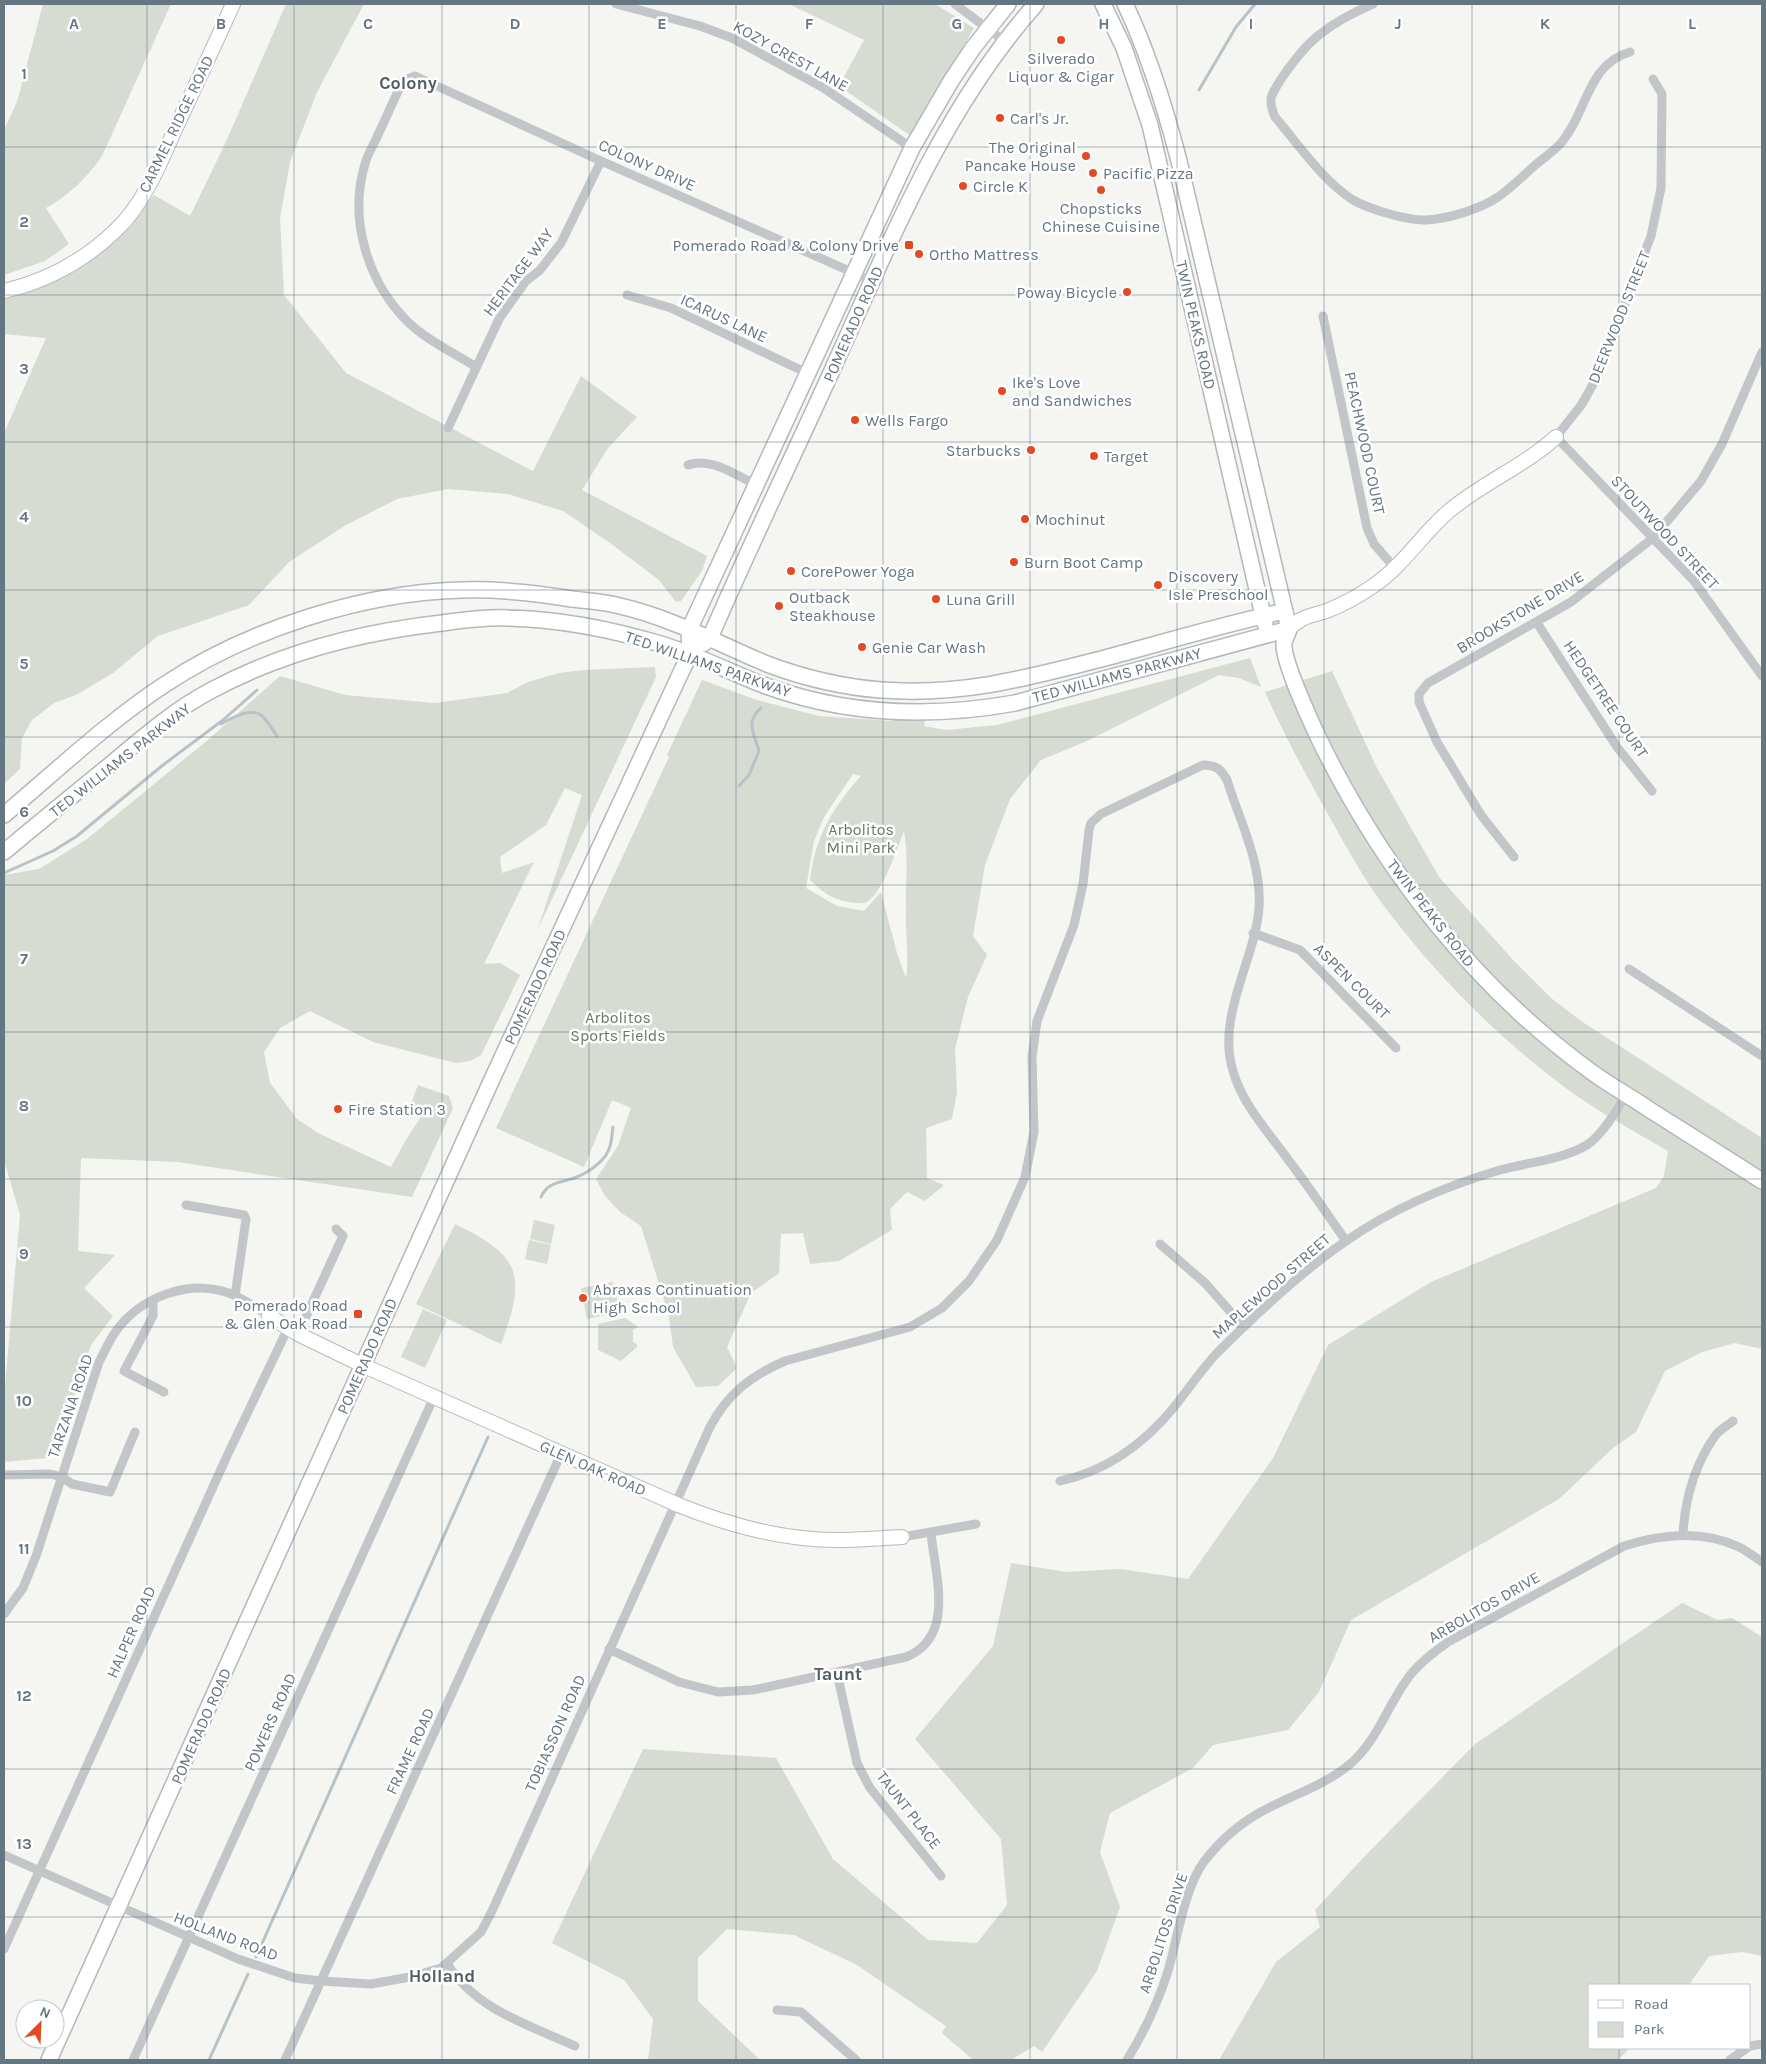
<svg xmlns="http://www.w3.org/2000/svg" width="1766" height="2064" viewBox="0 0 1766 2064" font-family="Karla,sans-serif">
	<rect width="100%" height="100%" fill="#f5f5f1"/>
	<g fill="#d6dcd2" fill-rule="evenodd">
		<path d="M43,4H171L102,156C88,177 68,196 46,208L69,244L45,261L4,275V130L17,102Z"/>
		<polygon points="286,4 364,4 317,92 290,162 280,218 284,295 346,373 533,471 581,376 637,417 608,448 582,490 707,556 702,571 681,601 676,602 659,580 610,543 563,511 508,494 448,489 397,499 346,525 289,562 249,605 158,636 113,673 78,694 54,703 32,720 22,738 20,769 4,784 4,433 46,338 4,334 4,298 60,277 115,239 154,195 190,216 225,144"/>
		<polygon points="789,4 935,4 974,28 911,136 839,86 864,40"/>
		<path d="M1250,658L1261,687L1239,678L1219,675L1087,741L1041,760L1010,799L985,865L973,936L987,955L968,997L955,1049L957,1092L952,1119L926,1128L927,1178L944,1185L925,1201L907,1192L890,1209L892,1230L839,1261L810,1264L803,1233L781,1234L779,1273L751,1293L727,1347L737,1368L718,1386L696,1387L673,1347L669,1316L641,1226L620,1212L605,1196L596,1179L618,1146L631,1108L612,1100L584,1167L496,1128L669,757L667,755L702,680L757,700L819,716L893,721L894,719L925,720L924,726L946,730L997,725ZM853,774L861,776C833,807 815,837 810,880C821,891 833,900 849,902C853,902 860,904 864,903C881,899 898,846 904,831C909,861 905,890 906,920C906,939 909,958 906,978L897,953L881,892L864,911L837,906L806,888L814,841L824,817Z"/>
		<polygon points="655,667 656,677 537,931 582,795 565,788 546,825 500,857 502,873 534,862 484,964 500,963 520,975 481,1055 470,1061 456,1063 373,1042 310,1011 280,1028 264,1052 270,1083 297,1119 318,1133 391,1167 407,1138 423,1114 412,1101 418,1085 449,1096 453,1108 412,1197 177,1162 81,1158 78,1251 115,1255 84,1288 113,1316 91,1345 56,1453 47,1458 4,1462 4,1397 20,1215 4,1160 4,875 39,869 87,839 209,739 280,676 345,695 435,703 507,693 528,682 559,673 584,670"/>
		<path d="M1332,671L1377,768L1439,877L1513,960L1551,998L1581,1021L1762,1138V1349L1735,1343L1702,1352L1665,1371L1636,1432L1613,1448L1559,1499L1351,1620L1319,1692L1288,1730L1213,1745L1193,1768L1110,1813L1100,1852L1120,1907L1097,1971L1042,2052L1034,2046L1011,2060H973L942,2033L946,2026L857,1965L794,1935L727,1929L698,1958V2001L760,2060H648L653,2019L624,1980L552,1943L643,1749L776,1758L833,1859L928,1940L977,1943L1007,1905L1001,1839L915,1739L993,1646L1011,1563L1066,1572L1120,1569L1188,1579L1273,1458L1328,1345L1431,1282L1656,1188L1664,1176L1668,1151C1628,1128 1586,1105 1550,1076C1491,1030 1436,974 1391,915C1367,885 1348,850 1329,816C1306,775 1284,735 1265,692Z"/>
		<polygon points="534,1220 555,1225 551,1244 530,1239"/>
		<path d="M455,1224C521,1256 527,1275 501,1344L416,1304Z"/>
		<polygon points="529,1240 551,1245 547,1264 525,1259"/>
		<polygon points="613,1282 620,1312 587,1319 581,1288"/>
		<polygon points="423,1309 447,1320 425,1368 401,1357"/>
		<polygon points="625,1318 638,1327 633,1330 633,1342 637,1344 637,1347 621,1361 598,1350 598,1324"/>
		<polygon points="1682,1603 1718,1620 1732,1618 1762,1637 1762,1956 1742,1952 1709,1956 1689,1985 1590,1985 1590,2048 1630,2048 1618,2060 1219,2060 1276,1962 1320,1927 1315,1910 1364,1857 1475,1744"/>
	</g>
	<g fill="none" stroke-linecap="round" stroke-linejoin="round">
		<g stroke="#b7c3c7" stroke-width="3">
			<polyline points="1199,90 1236,27 1255,4"/>
			<path d="M221,724C231,718 252,706 262,716C268,721 272,729 277,736"/>
			<path d="M739,786L749,775L759,751C754,734 745,722 761,708"/>
			<polyline points="4,873 53,851 77,836 163,765 223,720 257,690"/>
			<path d="M541,1197C548,1181 562,1183 577,1177C589,1172 607,1160 610,1146C612,1140 612,1133 613,1127"/>
			<polyline points="256,1957 488,1437"/>
			<polyline points="209,2060 248,1974"/>
		</g>
		<defs>
			<g id="secondary">
				<path d="M4,291C47,281 84,261 116,230C144,204 162,159 177,125C196,85 215,44 233,4"/>
				<path d="M1289,629C1302,615 1313,616 1329,610C1344,604 1360,595 1373,586C1403,566 1422,534 1449,511C1482,483 1523,467 1556,437"/>
				<path d="M269,1316L298,1334L362,1365L676,1504C725,1524 783,1540 837,1540C859,1540 881,1538 902,1537"/>
			</g>
			<g id="primary">
				<polyline points="1103,4 1124,48 1150,125 1265,624"/>
				<path d="M1125,4C1149,54 1165,107 1179,161L1289,629C1288,633 1285,638 1284,643C1282,659 1311,722 1319,739C1383,870 1474,987 1593,1073C1611,1086 1631,1097 1650,1110C1688,1134 1725,1157 1762,1181"/>
				<path d="M703,644L710,638C749,547 793,457 834,366C891,240 943,109 1036,4"/>
				<path d="M4,815C55,772 109,721 164,685C246,630 364,592 463,590C500,589 536,593 572,599C588,601 605,602 620,606C672,618 719,644 767,664C804,678 843,687 881,690C962,696 1027,678 1105,658C1165,642 1224,624 1285,611"/>
				<path d="M4,852C39,823 74,794 110,765C142,738 174,710 212,690C283,652 362,632 442,623C464,620 486,617 508,618C560,619 614,630 664,645C699,656 732,673 766,686C846,715 932,718 1015,703L1289,629"/>
				<polyline points="49,2060 493,1077 683,668 690,654 689,630 912,148 951,81 973,48 1008,4"/>
			</g>
		</defs>
		<use href="#secondary" stroke="#b4babe" stroke-width="16"/>
		<use href="#primary" stroke="#b3b8bb" stroke-width="18"/>
		<g stroke="#c2c6c9" stroke-width="9">
			<polyline points="616,4 700,26 732,38 822,87 912,148"/>
			<polyline points="955,4 1004,41"/>
			<path d="M1373,4C1354,12 1335,22 1319,35C1304,46 1280,78 1272,95C1269,102 1272,110 1275,117C1299,145 1322,180 1353,200C1369,209 1408,221 1426,220C1448,219 1480,209 1498,197C1510,189 1522,177 1533,167C1542,159 1553,152 1561,143C1587,113 1587,64 1630,52"/>
			<polyline points="1653,79 1662,94 1661,188 1651,236 1597,377 1582,404 1556,437 1694,581 1762,676"/>
			<polyline points="627,295 671,308 807,373"/>
			<polyline points="1323,316 1367,528 1374,544 1395,568"/>
			<path d="M476,367C454,353 428,341 409,323C368,283 348,220 365,164C367,155 373,146 377,137C386,118 394,99 403,81L415,76L601,161L872,281"/>
			<polyline points="448,428 499,319 526,281 540,270 561,243 601,161"/>
			<path d="M688,465C712,457 735,475 757,485"/>
			<polyline points="1537,623 1617,747 1652,791"/>
			<polyline points="1514,857 1481,815 1437,742 1419,702 1419,694 1428,683 1571,602 1653,538 1701,481 1722,444 1762,352"/>
			<polyline points="1253,933 1300,950 1396,1048"/>
			<polyline points="1629,969 1762,1056"/>
			<polyline points="186,1205 244,1215 246,1219 235,1296"/>
			<polyline points="1160,1244 1205,1283 1244,1327"/>
			<polyline points="153,1300 153,1316 124,1371 164,1392"/>
			<polyline points="298,1334 343,1236 336,1229"/>
			<polyline points="4,1475 50,1474 62,1477 72,1484 110,1492 135,1432"/>
			<path d="M1060,1481C1107,1471 1145,1443 1175,1406C1189,1388 1202,1369 1217,1353C1256,1314 1301,1272 1346,1241C1392,1209 1446,1186 1500,1170C1529,1162 1561,1160 1587,1145C1602,1135 1618,1109 1626,1094"/>
			<path d="M1683,1534C1685,1499 1694,1466 1715,1436C1719,1430 1727,1426 1733,1421"/>
			<polyline points="902,1537 976,1524"/>
			<path d="M4,1614L23,1588L36,1556L99,1362C104,1353 108,1343 114,1334C139,1296 194,1276 236,1296C248,1302 259,1309 269,1316"/>
			<path d="M609,1649L679,1682L718,1692L753,1690L906,1657C956,1637 935,1575 931,1533"/>
			<polyline points="837,1673 857,1763 870,1788 941,1876"/>
			<path d="M4,1855L238,1959L295,1978L321,1981L371,1984L410,1977L441,1968L481,1932L492,1911L710,1427C727,1394 752,1375 785,1361L910,1327L942,1308L969,1281L997,1240L1025,1177L1034,1132L1032,1057L1037,1021L1074,925L1083,884L1089,830L1091,823L1101,814L1203,765C1216,765 1221,769 1227,780C1240,822 1262,863 1259,908C1255,961 1216,1016 1233,1071C1242,1103 1265,1128 1284,1154C1306,1183 1326,1212 1346,1241"/>
			<polyline points="4,1949 227,1456 288,1328"/>
			<path d="M447,1963C474,2009 529,2025 575,2046"/>
			<polyline points="777,2010 801,2012 856,2060"/>
			<polyline points="1750,2046 1762,2044"/>
			<polyline points="133,2060 434,1397"/>
			<polyline points="285,2060 561,1454"/>
			<path d="M1127,2060C1144,2032 1158,2003 1168,1971C1177,1940 1185,1888 1203,1863C1218,1843 1238,1825 1259,1813C1289,1796 1322,1787 1349,1765C1378,1741 1388,1703 1411,1674C1421,1662 1435,1651 1448,1642L1624,1546C1661,1534 1703,1530 1739,1547C1747,1551 1755,1557 1762,1562"/>
			<polyline points="1730,2060 1747,2048"/>
		</g>
		<use href="#secondary" stroke="#fff" stroke-width="14"/>
		<use href="#primary" stroke="#fff" stroke-width="15"/>
	</g>
	<path fill="none" stroke="#647682" stroke-width="1" stroke-opacity="0.55" d="M147,4V2060M294,4V2060M442,4V2060M589,4V2060M736,4V2060M883,4V2060M1030,4V2060M1177,4V2060M1324,4V2060M1472,4V2060M1619,4V1985M4,147H1762M4,295H1762M4,442H1762M4,590H1762M4,737H1762M4,885H1762M4,1032H1762M4,1179H1762M4,1327H1762M4,1474H1762M4,1622H1762M4,1769H1762M4,1917H1762M1619,2048V2060"/>
	<g fill="#e34923" stroke="#fff" stroke-width="2">
		<circle cx="1061" cy="40" r="5"/>
		<circle cx="1000" cy="118" r="5"/>
		<circle cx="1086" cy="156" r="5"/>
		<circle cx="1093" cy="173" r="5"/>
		<circle cx="963" cy="186" r="5"/>
		<circle cx="1101" cy="190" r="5"/>
		<rect x="904" y="240" width="10" height="10" rx="2.5"/>
		<circle cx="919" cy="254" r="5"/>
		<circle cx="1127" cy="292" r="5"/>
		<circle cx="1002" cy="391" r="5"/>
		<circle cx="855" cy="420" r="5"/>
		<circle cx="1031" cy="450" r="5"/>
		<circle cx="1094" cy="456" r="5"/>
		<circle cx="1025" cy="519" r="5"/>
		<circle cx="1014" cy="562" r="5"/>
		<circle cx="791" cy="571" r="5"/>
		<circle cx="1158" cy="585" r="5"/>
		<circle cx="936" cy="599" r="5"/>
		<circle cx="779" cy="606" r="5"/>
		<circle cx="862" cy="647" r="5"/>
		<circle cx="338" cy="1109" r="5"/>
		<circle cx="583" cy="1298" r="5"/>
		<rect x="353" y="1309" width="10" height="10" rx="2.5"/>
	</g>
	<g text-anchor="middle" dominant-baseline="central" stroke-width="5" stroke-linejoin="round" paint-order="stroke">
		<g font-size="16" fill="#647682" stroke="#fff">
			<text transform="translate(791 56) rotate(29)">KOZY CREST LANE</text>
			<text transform="translate(176 124) rotate(-64)">CARMEL RIDGE ROAD</text>
			<text transform="translate(647 165) rotate(24)">COLONY DRIVE</text>
			<text transform="translate(518 272) rotate(-53)">HERITAGE WAY</text>
			<text transform="translate(1619 317) rotate(-68)">DEERWOOD STREET</text>
			<text transform="translate(724 318) rotate(25)">ICARUS LANE</text>
			<text transform="translate(853 324) rotate(-66)">POMERADO ROAD</text>
			<text transform="translate(1196 325) rotate(77)">TWIN PEAKS ROAD</text>
			<text transform="translate(1365 443) rotate(78)">PEACHWOOD COURT</text>
			<text transform="translate(1665 532) rotate(47)">STOUTWOOD STREET</text>
			<text transform="translate(1520 612) rotate(-31)">BROOKSTONE DRIVE</text>
			<text transform="translate(708 664) rotate(19)">TED WILLIAMS PARKWAY</text>
			<text transform="translate(1117 675) rotate(-15)">TED WILLIAMS PARKWAY</text>
			<text transform="translate(1606 699) rotate(56)">HEDGETREE COURT</text>
			<text transform="translate(120 760) rotate(-38)">TED WILLIAMS PARKWAY</text>
			<text transform="translate(1431 913) rotate(52)">TWIN PEAKS ROAD</text>
			<text transform="translate(1352 981) rotate(45)">ASPEN COURT</text>
			<text transform="translate(535 987) rotate(-65)">POMERADO ROAD</text>
			<text transform="translate(1271 1286) rotate(-41)">MAPLEWOOD STREET</text>
			<text transform="translate(367 1356) rotate(-66)">POMERADO ROAD</text>
			<text transform="translate(70 1406) rotate(-71)">TARZANA ROAD</text>
			<text transform="translate(593 1468) rotate(24)">GLEN OAK ROAD</text>
			<text transform="translate(1484 1607) rotate(-30)">ARBOLITOS DRIVE</text>
			<text transform="translate(131 1632) rotate(-66)">HALPER ROAD</text>
			<text transform="translate(270 1722) rotate(-66)">POWERS ROAD</text>
			<text transform="translate(201 1726) rotate(-66)">POMERADO ROAD</text>
			<text transform="translate(555 1733) rotate(-66)">TOBIASSON ROAD</text>
			<text transform="translate(410 1751) rotate(-65)">FRAME ROAD</text>
			<text transform="translate(909 1810) rotate(52)">TAUNT PLACE</text>
			<text transform="translate(1163 1933) rotate(-72)">ARBOLITOS DRIVE</text>
			<text transform="translate(226 1936) rotate(21)">HOLLAND ROAD</text>
		</g>
		<g font-size="16" fill="#647682" stroke="#fff" text-anchor="start">
			<text x="1061" y="58" text-anchor="middle">Silverado<tspan x="1061" dy="18">Liquor &amp; Cigar</tspan></text>
			<text x="1010" y="118">Carl's Jr.</text>
			<text x="1076" y="147" text-anchor="end">The Original<tspan x="1076" dy="18">Pancake House</tspan></text>
			<text x="1103" y="173">Pacific Pizza</text>
			<text x="973" y="186">Circle K</text>
			<text x="1101" y="208" text-anchor="middle">Chopsticks<tspan x="1101" dy="18">Chinese Cuisine</tspan></text>
			<text x="899" y="245" text-anchor="end">Pomerado Road &amp; Colony Drive</text>
			<text x="929" y="254">Ortho Mattress</text>
			<text x="1117" y="292" text-anchor="end">Poway Bicycle</text>
			<text x="1012" y="382">Ike's Love<tspan x="1012" dy="18">and Sandwiches</tspan></text>
			<text x="865" y="420">Wells Fargo</text>
			<text x="1021" y="450" text-anchor="end">Starbucks</text>
			<text x="1104" y="456">Target</text>
			<text x="1035" y="519">Mochinut</text>
			<text x="1024" y="562">Burn Boot Camp</text>
			<text x="801" y="571">CorePower Yoga</text>
			<text x="1168" y="576">Discovery<tspan x="1168" dy="18">Isle Preschool</tspan></text>
			<text x="789" y="597">Outback<tspan x="789" dy="18">Steakhouse</tspan></text>
			<text x="946" y="599">Luna Grill</text>
			<text x="872" y="647">Genie Car Wash</text>
			<text x="348" y="1109">Fire Station 3</text>
			<text x="593" y="1289">Abraxas Continuation<tspan x="593" dy="18">High School</tspan></text>
			<text x="348" y="1305" text-anchor="end">Pomerado Road<tspan x="348" dy="18">&amp; Glen Oak Road</tspan></text>
		</g>
		<g font-size="16" fill="#687962" stroke="#fff">
			<text x="861" y="829">Arbolitos<tspan x="861" dy="18">Mini Park</tspan></text>
			<text x="618" y="1017">Arbolitos<tspan x="618" dy="18">Sports Fields</tspan></text>
		</g>
		<g font-size="18" font-weight="bold" fill="#515e67" stroke="#fff">
			<text x="408" y="83">Colony</text>
			<text x="838" y="1674">Taunt</text>
			<text x="442" y="1976">Holland</text>
		</g>
	</g>
	<g font-size="16" text-anchor="middle" font-weight="bold" fill="#647682" stroke="#fff" stroke-width="5" stroke-linejoin="round" paint-order="stroke">
		<text x="74" y="29">A</text>
		<text x="221" y="29">B</text>
		<text x="368" y="29">C</text>
		<text x="515" y="29">D</text>
		<text x="662" y="29">E</text>
		<text x="809" y="29">F</text>
		<text x="957" y="29">G</text>
		<text x="1104" y="29">H</text>
		<text x="1251" y="29">I</text>
		<text x="1398" y="29">J</text>
		<text x="1545" y="29">K</text>
		<text x="1692" y="29">L</text>
		<text x="24" y="79">1</text>
		<text x="24" y="227">2</text>
		<text x="24" y="374">3</text>
		<text x="24" y="522">4</text>
		<text x="24" y="669">5</text>
		<text x="24" y="817">6</text>
		<text x="24" y="964">7</text>
		<text x="24" y="1111">8</text>
		<text x="24" y="1259">9</text>
		<text x="24" y="1406">10</text>
		<text x="24" y="1554">11</text>
		<text x="24" y="1701">12</text>
		<text x="24" y="1849">13</text>
	</g>
	<rect width="1766" height="2064" fill="none" stroke="#647682" stroke-width="10"/>
	<rect x="1588" y="1984" width="162" height="65" fill="#ffffff" stroke="#c1c8cd"/>
	<rect x="1598" y="2000" width="25" height="8" fill="#ffffff" stroke="#c1c8cd"/>
	<text x="1634" y="2009" font-size="15" fill="#647682">Road</text>
	<rect x="1598" y="2022" width="25" height="15" fill="#d6dcd2" stroke="#c1c8cd"/>
	<text x="1634" y="2034" font-size="15" fill="#647682">Park</text>
	<g transform="translate(40 2024) rotate(24)"><circle r="24" fill="#ffffff" stroke="#c1c8cd"/>
	<path d="M0-4L9 19L0 12L-9 19Z" fill="#e34923"/>
	<text y="-8" font-size="14" font-weight="bold" text-anchor="middle" fill="#647682">N</text>
	</g>
</svg>
